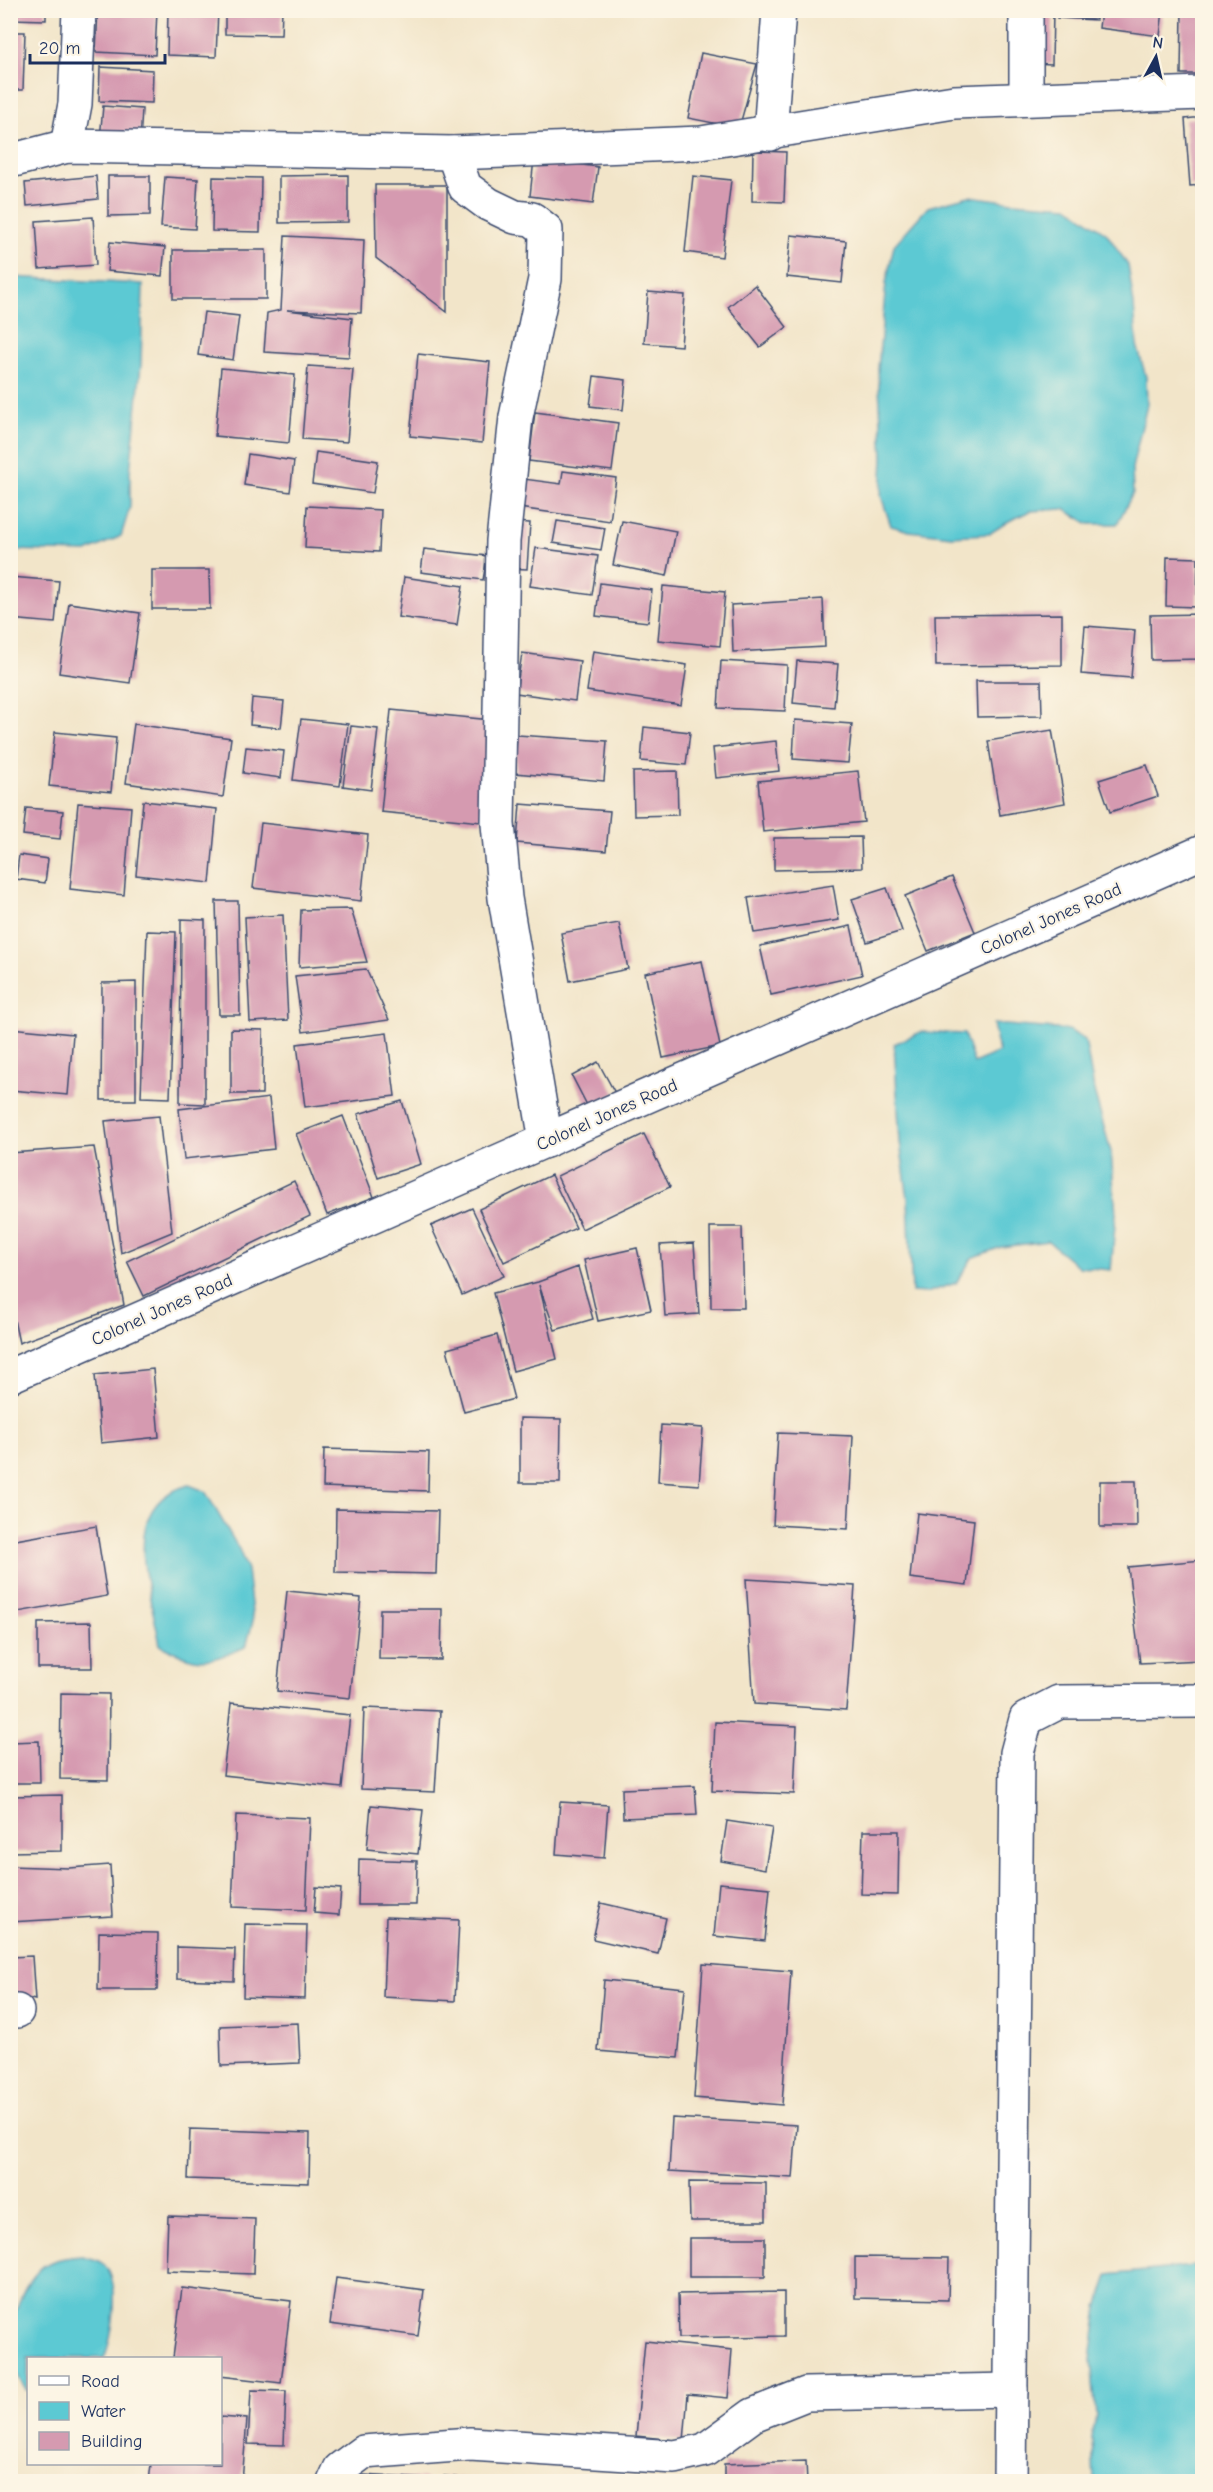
<svg xmlns="http://www.w3.org/2000/svg" width="1213" height="2492" viewBox="0 0 1213 2492" font-family="'Comic Neue',sans-serif">
	<rect width="100%" height="100%" fill="#fcf5e5"/>
	<filter id="ink" filterUnits="userSpaceOnUse"><feTurbulence type="fractalNoise" baseFrequency=".0167" numOctaves="2"/><feDisplacementMap in="SourceGraphic" scale="12" xChannelSelector="R" yChannelSelector="G"/><feConvolveMatrix kernelMatrix="1 2 1 2 8 2 1 2 1" color-interpolation-filters="sRGB"/></filter>
	<filter id="wash" filterUnits="userSpaceOnUse"><feTurbulence type="fractalNoise" baseFrequency=".008" numOctaves="4" result="noise"/><feDisplacementMap in="SourceGraphic" scale="24" xChannelSelector="R" yChannelSelector="G"/><feGaussianBlur stdDeviation="1.35" result="paint"/><feColorMatrix in="noise" values="0 0 0 0 0 0 0 0 0 0 0 0 0 0 0 0 0 1.4 0 .05"/><feComposite in="paint" operator="in"/></filter>
	<g filter="url(#wash)">
		<rect width="100%" height="100%" fill="#f2e5c9"/>
		<g fill="#5cc9d3" stroke="#3c7c98" stroke-width="1.5">
			<polygon points="969,196 1012,202 1068,206 1107,234 1128,265 1134,305 1137,345 1146,377 1147,405 1132,468 1133,493 1117,524 1089,524 1064,509 1030,511 1009,521 989,534 951,536 909,531 891,526 881,496 883,458 878,369 886,283 894,245 928,207"/>
			<polygon points="11,277 143,284 141,365 130,472 130,507 121,536 87,552 11,550"/>
			<polygon points="993,1024 1069,1030 1085,1040 1095,1095 1111,1152 1116,1214 1111,1270 1079,1267 1048,1241 1001,1247 972,1258 956,1283 926,1293 912,1292 908,1199 900,1142 894,1044 921,1032 964,1034 974,1063 999,1052"/>
			<path d="M189,1485L205,1491L239,1549L247,1570L253,1621L246,1647C204,1663 202,1666 160,1645C151,1592 115,1504 189,1485Z"/>
			<path d="M83,2256C88,2258 96,2259 101,2262C123,2277 113,2338 104,2358H28V2391L26,2390C2,2356 10,2299 39,2270C49,2259 69,2257 83,2256Z"/>
			<polygon points="1202,2265 1202,2481 1094,2481 1092,2438 1096,2415 1091,2360 1098,2307 1108,2275"/>
		</g>
		<g id="blocks">
			<g fill="#d59ab0">
				<polygon points="10,10 46,10 46,20 10,19"/>
				<polygon points="98,10 157,10 155,55 96,52"/>
				<polygon points="168,10 218,10 216,57 167,55"/>
				<polygon points="225,10 282,10 281,35 225,34"/>
				<polygon points="1033,10 1053,10 1052,64 1032,63"/>
				<polygon points="1057,10 1096,10 1096,20 1057,18"/>
				<polygon points="1101,10 1163,10 1160,36 1099,28"/>
				<polygon points="1182,10 1202,10 1202,74 1181,74"/>
				<polygon points="10,32 25,32 23,90 10,90"/>
				<polygon points="701,53 757,64 739,128 688,118"/>
				<polygon points="100,67 153,70 152,103 99,101"/>
				<polygon points="103,106 142,109 140,142 100,139"/>
				<polygon points="1202,117 1202,185 1190,186 1185,119"/>
				<polygon points="753,151 786,152 784,202 752,201"/>
				<polygon points="534,159 598,167 593,204 530,196"/>
				<polygon points="348,175 348,222 279,223 279,176"/>
				<polygon points="96,176 98,199 27,206 25,183"/>
				<polygon points="108,176 150,176 150,215 108,216"/>
				<polygon points="693,176 731,180 722,257 685,252"/>
				<polygon points="165,177 198,179 195,229 161,227"/>
				<polygon points="213,177 261,178 260,232 212,231"/>
				<polygon points="375,185 447,185 447,312 376,258"/>
				<polygon points="93,217 96,265 39,269 36,221"/>
				<polygon points="791,235 846,241 842,283 787,277"/>
				<polygon points="285,236 364,240 361,313 287,310 352,318 349,357 264,352 267,313 281,310"/>
				<polygon points="110,242 165,247 162,276 107,271"/>
				<rect x="173" y="250" width="93" height="49"/>
				<polygon points="755,285 787,327 760,347 728,307"/>
				<polygon points="648,292 685,295 681,346 644,343"/>
				<polygon points="204,312 239,316 233,360 198,355"/>
				<polygon points="418,354 490,362 482,443 410,436"/>
				<polygon points="308,366 353,369 347,442 302,439"/>
				<polygon points="221,368 295,375 289,443 215,436"/>
				<polygon points="594,376 626,380 623,410 590,406"/>
				<polygon points="535,412 618,423 612,471 529,461"/>
				<polygon points="316,452 378,461 373,493 312,484"/>
				<polygon points="248,454 294,461 290,492 244,485"/>
				<polygon points="563,471 616,478 610,521 519,508 524,479 561,484"/>
				<polygon points="307,506 381,510 379,552 305,548"/>
				<polygon points="557,521 605,528 601,550 553,543"/>
				<polygon points="622,521 676,531 667,576 613,565"/>
				<polygon points="511,522 530,523 527,569 509,568"/>
				<polygon points="536,548 598,556 592,595 530,586"/>
				<polygon points="424,549 487,556 483,580 421,572"/>
				<polygon points="1167,557 1198,558 1197,607 1166,606"/>
				<polygon points="152,570 209,570 210,609 152,609"/>
				<polygon points="10,577 59,581 55,623 10,619"/>
				<polygon points="404,577 463,586 457,625 398,617"/>
				<polygon points="600,583 652,590 648,622 596,616"/>
				<polygon points="663,586 725,592 720,646 658,640"/>
				<polygon points="823,599 825,647 733,652 731,605"/>
				<polygon points="69,603 140,613 130,683 59,673"/>
				<polygon points="1062,614 1062,665 936,666 935,615"/>
				<polygon points="1202,614 1202,659 1151,660 1150,615"/>
				<polygon points="1085,626 1135,630 1131,678 1081,674"/>
				<polygon points="593,651 687,665 681,705 587,691"/>
				<polygon points="522,653 580,661 575,701 516,693"/>
				<polygon points="721,661 787,665 785,711 718,708"/>
				<polygon points="797,661 838,664 834,707 793,703"/>
				<polygon points="976,681 1041,681 1042,716 977,717"/>
				<polygon points="252,698 284,701 281,728 250,725"/>
				<polygon points="391,710 491,720 481,822 381,812"/>
				<polygon points="301,719 348,724 340,786 293,780"/>
				<polygon points="795,720 852,724 848,763 793,759"/>
				<polygon points="134,724 231,738 223,797 126,783"/>
				<polygon points="351,726 378,729 371,790 343,786"/>
				<polygon points="644,727 690,732 686,765 641,761"/>
				<polygon points="1052,730 1065,803 1000,815 988,741"/>
				<polygon points="55,732 116,738 111,792 49,786"/>
				<polygon points="517,735 607,741 604,781 515,773"/>
				<polygon points="776,741 779,771 716,778 713,748"/>
				<polygon points="246,747 284,751 281,778 243,773"/>
				<polygon points="1147,765 1158,796 1110,812 1099,780"/>
				<polygon points="677,771 678,815 634,816 633,772"/>
				<polygon points="858,771 864,822 763,832 758,781"/>
				<polygon points="143,801 217,809 210,883 136,875"/>
				<polygon points="78,803 131,807 124,895 70,889"/>
				<polygon points="520,804 610,811 606,851 517,843"/>
				<polygon points="26,808 63,811 60,839 23,835"/>
				<polygon points="261,823 368,835 361,901 253,888"/>
				<polygon points="861,837 862,868 774,870 774,838"/>
				<polygon points="19,855 48,859 45,883 16,879"/>
				<polygon points="952,877 975,932 928,951 905,896"/>
				<polygon points="833,885 839,920 754,933 748,898"/>
				<polygon points="887,888 902,931 867,942 852,899"/>
				<polygon points="216,901 238,901 240,1015 219,1015"/>
				<polygon points="351,909 367,962 299,967 301,910"/>
				<polygon points="283,915 288,1020 250,1022 245,917"/>
				<polygon points="181,919 205,920 205,1104 180,1103"/>
				<polygon points="619,923 628,969 570,981 561,933"/>
				<polygon points="851,926 862,975 771,995 760,946"/>
				<polygon points="147,931 176,932 170,1098 141,1097"/>
				<polygon points="702,961 720,1046 663,1058 645,973"/>
				<polygon points="366,969 389,1020 303,1032 295,976"/>
				<polygon points="136,982 136,1100 101,1100 102,983"/>
				<polygon points="10,1028 73,1034 68,1095 10,1090"/>
				<polygon points="231,1029 263,1030 262,1094 231,1094"/>
				<polygon points="387,1033 395,1096 305,1107 297,1044"/>
				<polygon points="598,1062 615,1093 588,1107 572,1076"/>
				<polygon points="269,1098 274,1149 184,1159 179,1109"/>
				<polygon points="402,1101 421,1164 378,1178 358,1114"/>
				<polygon points="159,1116 172,1232 121,1253 105,1121"/>
				<polygon points="343,1116 374,1197 327,1215 296,1134"/>
				<polygon points="644,1134 670,1187 582,1229 557,1176"/>
				<polygon points="94,1147 124,1305 19,1343 10,1301 10,1153"/>
				<polygon points="551,1175 576,1228 504,1262 479,1209"/>
				<polygon points="294,1181 310,1216 144,1296 127,1261"/>
				<polygon points="472,1208 504,1276 462,1295 431,1226"/>
				<polygon points="710,1227 742,1227 744,1308 711,1308"/>
				<polygon points="694,1243 699,1314 665,1316 660,1245"/>
				<polygon points="637,1248 651,1310 598,1321 584,1260"/>
				<polygon points="578,1267 593,1319 555,1330 539,1285 557,1359 513,1371 493,1293 538,1282"/>
				<polygon points="497,1335 514,1399 464,1412 447,1349"/>
				<polygon points="153,1369 159,1437 101,1443 95,1375"/>
				<polygon points="520,1418 561,1419 560,1483 520,1483"/>
				<polygon points="661,1425 703,1428 699,1485 658,1482"/>
				<polygon points="778,1433 853,1436 848,1529 773,1525"/>
				<polygon points="324,1449 429,1452 428,1491 323,1487"/>
				<polygon points="1100,1481 1136,1481 1137,1527 1100,1527"/>
				<polygon points="336,1509 438,1511 436,1574 335,1572"/>
				<polygon points="917,1513 974,1520 967,1585 910,1578"/>
				<polygon points="96,1526 107,1596 18,1612 10,1570 10,1541"/>
				<polygon points="1202,1560 1202,1660 1140,1663 1128,1567"/>
				<polygon points="746,1579 855,1586 846,1710 754,1704"/>
				<polygon points="287,1591 361,1598 350,1698 277,1691"/>
				<polygon points="380,1609 442,1609 441,1660 379,1659"/>
				<polygon points="91,1622 92,1668 38,1668 38,1623"/>
				<polygon points="61,1693 109,1694 108,1780 60,1779"/>
				<polygon points="231,1703 350,1715 342,1788 223,1775"/>
				<polygon points="364,1708 440,1711 435,1792 361,1789"/>
				<polygon points="715,1722 797,1726 794,1794 712,1791"/>
				<polygon points="39,1741 40,1783 10,1783 10,1742"/>
				<polygon points="695,1786 697,1815 623,1818 622,1789"/>
				<polygon points="62,1795 62,1851 10,1852 10,1796"/>
				<polygon points="560,1802 608,1805 604,1858 556,1854"/>
				<polygon points="371,1805 423,1810 418,1854 367,1849"/>
				<polygon points="236,1815 310,1818 306,1910 232,1907"/>
				<polygon points="727,1821 772,1828 765,1869 721,1861"/>
				<polygon points="863,1831 899,1831 898,1895 861,1894"/>
				<polygon points="359,1859 417,1861 416,1905 358,1905"/>
				<polygon points="110,1865 113,1916 10,1922 10,1866 69,1868"/>
				<polygon points="719,1883 770,1888 765,1941 714,1936"/>
				<polygon points="316,1887 341,1889 339,1915 314,1913"/>
				<polygon points="601,1903 666,1918 658,1954 593,1939"/>
				<polygon points="386,1917 459,1920 455,2001 383,1997"/>
				<polygon points="245,1924 307,1925 305,1999 243,1997"/>
				<polygon points="99,1932 158,1933 157,1990 98,1990"/>
				<polygon points="177,1947 235,1949 234,1981 177,1979"/>
				<polygon points="32,1956 35,2000 10,1994 10,1957"/>
				<polygon points="703,1964 791,1971 782,2105 694,2098"/>
				<polygon points="604,1980 685,1988 678,2058 598,2051"/>
				<polygon points="298,2023 300,2063 221,2066 220,2026"/>
				<polygon points="672,2118 797,2125 793,2178 669,2171"/>
				<polygon points="190,2129 310,2133 309,2183 188,2179"/>
				<polygon points="689,2182 766,2183 766,2221 690,2221"/>
				<polygon points="168,2216 255,2219 253,2274 166,2271"/>
				<rect x="689" y="2238" width="76" height="39"/>
				<polygon points="855,2257 949,2258 948,2300 855,2298"/>
				<polygon points="336,2278 424,2290 418,2336 330,2324"/>
				<polygon points="182,2288 291,2301 281,2383 220,2376 220,2358 173,2358"/>
				<polygon points="784,2292 784,2336 679,2338 678,2294"/>
				<polygon points="645,2341 732,2350 728,2398 688,2394 684,2441 636,2436"/>
				<polygon points="251,2390 286,2391 284,2445 248,2444"/>
				<polygon points="220,2417 247,2419 242,2482 149,2482 151,2464 220,2464"/>
				<polygon points="806,2461 807,2482 724,2482 724,2464"/>
				<polygon points="347,2474 427,2479 427,2482 347,2482"/>
				<polygon points="444,2476 479,2480 478,2482 444,2482"/>
			</g>
		</g>
	</g>
	<g filter="url(#ink)">
		<use href="#blocks" fill-opacity="0" stroke="#3b4a6e" stroke-width="1.5"/>
		<g fill="none" stroke-linecap="round" stroke-linejoin="round">
			<defs>
				<g id="street">
					<polyline points="1026,99 1026,10"/>
					<polyline points="770,134 779,10"/>
					<polyline points="67,146 75,104 79,10"/>
					<polyline points="453,153 465,187 488,204 515,217 532,219 546,230 545,279 516,417 503,541 498,824 505,898 546,1141"/>
					<polyline points="10,161 67,146 453,153 701,143 954,102 1202,93"/>
					<polyline points="10,1376 1202,852"/>
					<polyline points="10,2011 17,2011"/>
					<polyline points="334,2482 340,2469 363,2452 470,2444 675,2457 705,2450 753,2415 806,2394 1011,2390"/>
					<polyline points="1010,2482 1017,1753 1026,1719 1059,1702 1202,1701"/>
				</g>
			</defs>
			<use href="#street" stroke="#3b4a6e" stroke-width="36"/>
			<use href="#street" stroke="#fff" stroke-width="33"/>
		</g>
	</g>
	<g text-anchor="middle" dominant-baseline="central" stroke-width="4.5" stroke-linejoin="round" paint-order="stroke">
		<g font-size="18" fill="#1b2f5e" stroke="#fcf5e5">
			<text transform="translate(1051 919) rotate(-24)">Colonel Jones Road</text>
			<text transform="translate(607 1115) rotate(-24)">Colonel Jones Road</text>
			<text transform="translate(162 1310) rotate(-24)">Colonel Jones Road</text>
		</g>
	</g>
	<rect width="1213" height="2492" fill="none" stroke="#fcf5e5" stroke-width="36"/>
	<rect x="27" y="2357" width="195" height="108" fill="#fcf5e5" stroke="#a2a6af" stroke-width="1.5"/>
	<rect x="39" y="2376" width="30" height="9" fill="#ffffff" stroke="#a2a6af" stroke-width="1.5"/>
	<text x="81" y="2387" font-size="18" fill="#1b2f5e">Road</text>
	<rect x="39" y="2402" width="30" height="18" fill="#5cc9d3" stroke="#a2a6af" stroke-width="1.5"/>
	<text x="81" y="2417" font-size="18" fill="#1b2f5e">Water</text>
	<rect x="39" y="2432" width="30" height="18" fill="#d59ab0" stroke="#a2a6af" stroke-width="1.5"/>
	<text x="81" y="2447" font-size="18" fill="#1b2f5e">Building</text>
	<g transform="translate(1156 57) rotate(8)" stroke="#fcf5e5" stroke-width="4.5" paint-order="stroke">
	<path d="M0-4.5L10 22L0 15L-10 22Z" fill="#1b2f5e"/>
	<text y="-9" font-size="16" font-weight="bold" text-anchor="middle" fill="#1b2f5e">N</text>
	</g>
	<path d="M30 54v9h135v-9" fill="none" stroke="#1b2f5e" stroke-width="3"/>
	<text x="39" y="54" font-size="18" fill="#1b2f5e" stroke="#fcf5e5" stroke-width="4.5" paint-order="stroke">20 m</text>
</svg>
